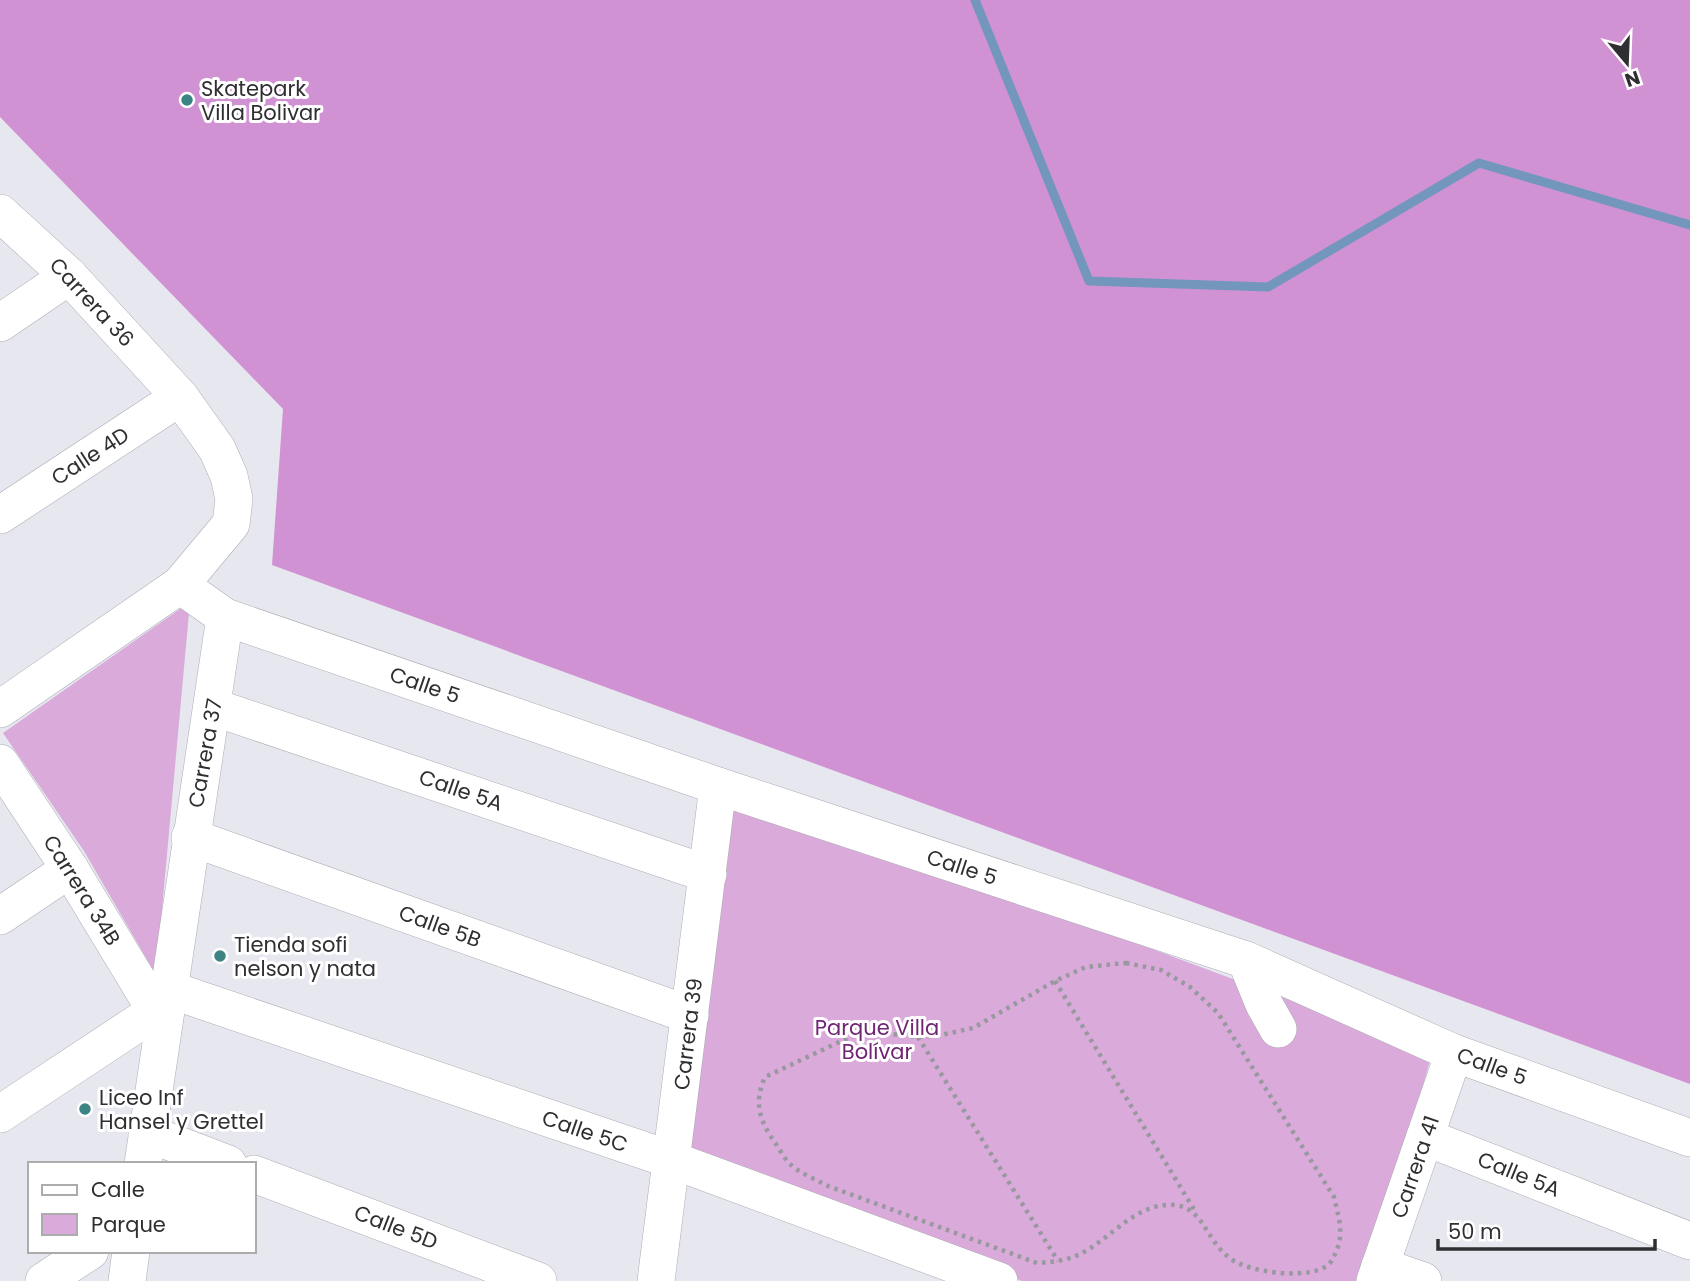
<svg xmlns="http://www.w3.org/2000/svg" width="1690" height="1281" viewBox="0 0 1690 1281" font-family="Poppins,sans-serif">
	<rect width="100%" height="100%" fill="#e7e7ef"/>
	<g fill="#d9aada">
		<polygon points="190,602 156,975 84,851 3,733"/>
		<polygon points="732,793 1432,1053 1369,1281 1022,1281 673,1159"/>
	</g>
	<polygon fill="#d192d4" points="0,0 1690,0 1690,1084 272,565 283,409 0,117"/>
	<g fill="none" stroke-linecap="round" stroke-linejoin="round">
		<polyline stroke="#7296bc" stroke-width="9" points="975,0 1089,281 1268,287 1479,163 1690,225"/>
		<defs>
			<g id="minor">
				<polyline points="0,213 69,276 180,397 217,449 229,476 234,499 231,524 180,585 225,617 143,1164"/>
				<polyline points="0,323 69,276"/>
				<polyline points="0,515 180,397"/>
				<polyline points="225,617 718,786 1246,960 1454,1053 1690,1138"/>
				<polyline points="213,707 708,874"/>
				<polyline points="0,709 180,585"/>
				<polyline points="0,763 70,869 156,1011 165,1012"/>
				<polyline points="190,837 690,1015"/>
				<polyline points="0,916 70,869"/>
				<polyline points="1246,960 1264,1004 1278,1029"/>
				<polyline points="168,989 672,1160 999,1281"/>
				<polyline points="0,1114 156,1011"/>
				<polyline points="147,1133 228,1164"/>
				<polyline points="1425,1137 1690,1241"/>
				<polyline points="254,1174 538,1281"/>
				<polyline points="1380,1266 1423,1281"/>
				<polyline points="44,1281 90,1251"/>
				<polyline points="127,1281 131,1251"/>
				<polyline points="656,1281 718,786"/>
				<polyline points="1375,1281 1454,1053"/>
			</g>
		</defs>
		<use href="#minor" stroke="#adacb4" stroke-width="38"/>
		<g stroke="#98989e" stroke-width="4.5" stroke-dasharray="3.5 5" stroke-linecap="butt">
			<path d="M1126,963L1161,970L1190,987L1218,1013L1334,1197C1340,1223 1346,1238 1330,1263C1315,1281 1250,1273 1231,1259C1203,1239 1204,1202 1166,1205C1132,1207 1107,1242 1078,1255C1065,1261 1051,1262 1037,1263L828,1186C815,1179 799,1173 789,1163C784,1158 780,1150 776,1144C760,1122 753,1103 765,1077L852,1036L874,1032L918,1037L941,1035L973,1028L1055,981L1086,967Z"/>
			<polyline points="1055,981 1195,1211"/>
			<polyline points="918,1037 1058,1261"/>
		</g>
		<use href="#minor" stroke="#fff" stroke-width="37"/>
	</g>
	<g fill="#3c8483" stroke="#fff" stroke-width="2.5">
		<circle cx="187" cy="100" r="7"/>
		<circle cx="220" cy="956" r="7"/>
		<circle cx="85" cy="1109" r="7"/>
	</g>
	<g text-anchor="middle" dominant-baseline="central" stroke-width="6" stroke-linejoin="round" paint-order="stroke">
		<g font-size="21" fill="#2f2f32" stroke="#fff" text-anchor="start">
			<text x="201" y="88">Skatepark<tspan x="201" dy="24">Villa Bolivar</tspan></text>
			<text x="234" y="944">Tienda sofi<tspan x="234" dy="24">nelson y nata</tspan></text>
			<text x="99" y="1097">Liceo Inf<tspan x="99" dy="24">Hansel y Grettel</tspan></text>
		</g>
		<g font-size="21" fill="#2f2f32" stroke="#fff">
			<text transform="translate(92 302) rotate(47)">Carrera 36</text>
			<text transform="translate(90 456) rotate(-33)">Calle 4D</text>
			<text transform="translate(425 685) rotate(19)">Calle 5</text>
			<text transform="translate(205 753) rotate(-80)">Carrera 37</text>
			<text transform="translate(461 790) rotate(19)">Calle 5A</text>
			<text transform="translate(962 867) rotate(18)">Calle 5</text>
			<text transform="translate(82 890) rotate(58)">Carrera 34B</text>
			<text transform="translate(440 926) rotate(20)">Calle 5B</text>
			<text transform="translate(688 1034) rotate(-83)">Carrera 39</text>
			<text transform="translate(1492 1066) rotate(20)">Calle 5</text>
			<text transform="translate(585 1131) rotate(19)">Calle 5C</text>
			<text transform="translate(1415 1167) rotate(-71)">Carrera 41</text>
			<text transform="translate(1519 1174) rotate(22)">Calle 5A</text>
			<text transform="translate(396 1227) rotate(21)">Calle 5D</text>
		</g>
		<g font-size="21" fill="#702575" stroke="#fff">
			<text x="877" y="1027">Parque Villa<tspan x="877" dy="24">Bolívar</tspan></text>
		</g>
	</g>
	<rect x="28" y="1162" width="228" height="91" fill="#ffffff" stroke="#acacad" stroke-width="2"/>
	<rect x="42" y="1185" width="35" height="10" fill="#ffffff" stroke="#acacad" stroke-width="2"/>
	<text x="91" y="1197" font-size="21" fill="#2f2f32">Calle</text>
	<rect x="42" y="1214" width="35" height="21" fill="#d9aada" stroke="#acacad" stroke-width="2"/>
	<text x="91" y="1232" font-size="21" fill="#2f2f32">Parque</text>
	<g transform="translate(1627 63) rotate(161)" stroke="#ffffff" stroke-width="5" paint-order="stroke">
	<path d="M0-5L12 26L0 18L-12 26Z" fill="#2f2f32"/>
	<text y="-10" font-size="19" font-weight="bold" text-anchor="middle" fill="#2f2f32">N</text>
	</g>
	<path d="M1438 1239v10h217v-10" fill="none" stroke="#2f2f32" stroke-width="3.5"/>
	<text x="1448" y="1239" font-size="21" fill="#2f2f32" stroke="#ffffff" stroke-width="5" paint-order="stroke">50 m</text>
</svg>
